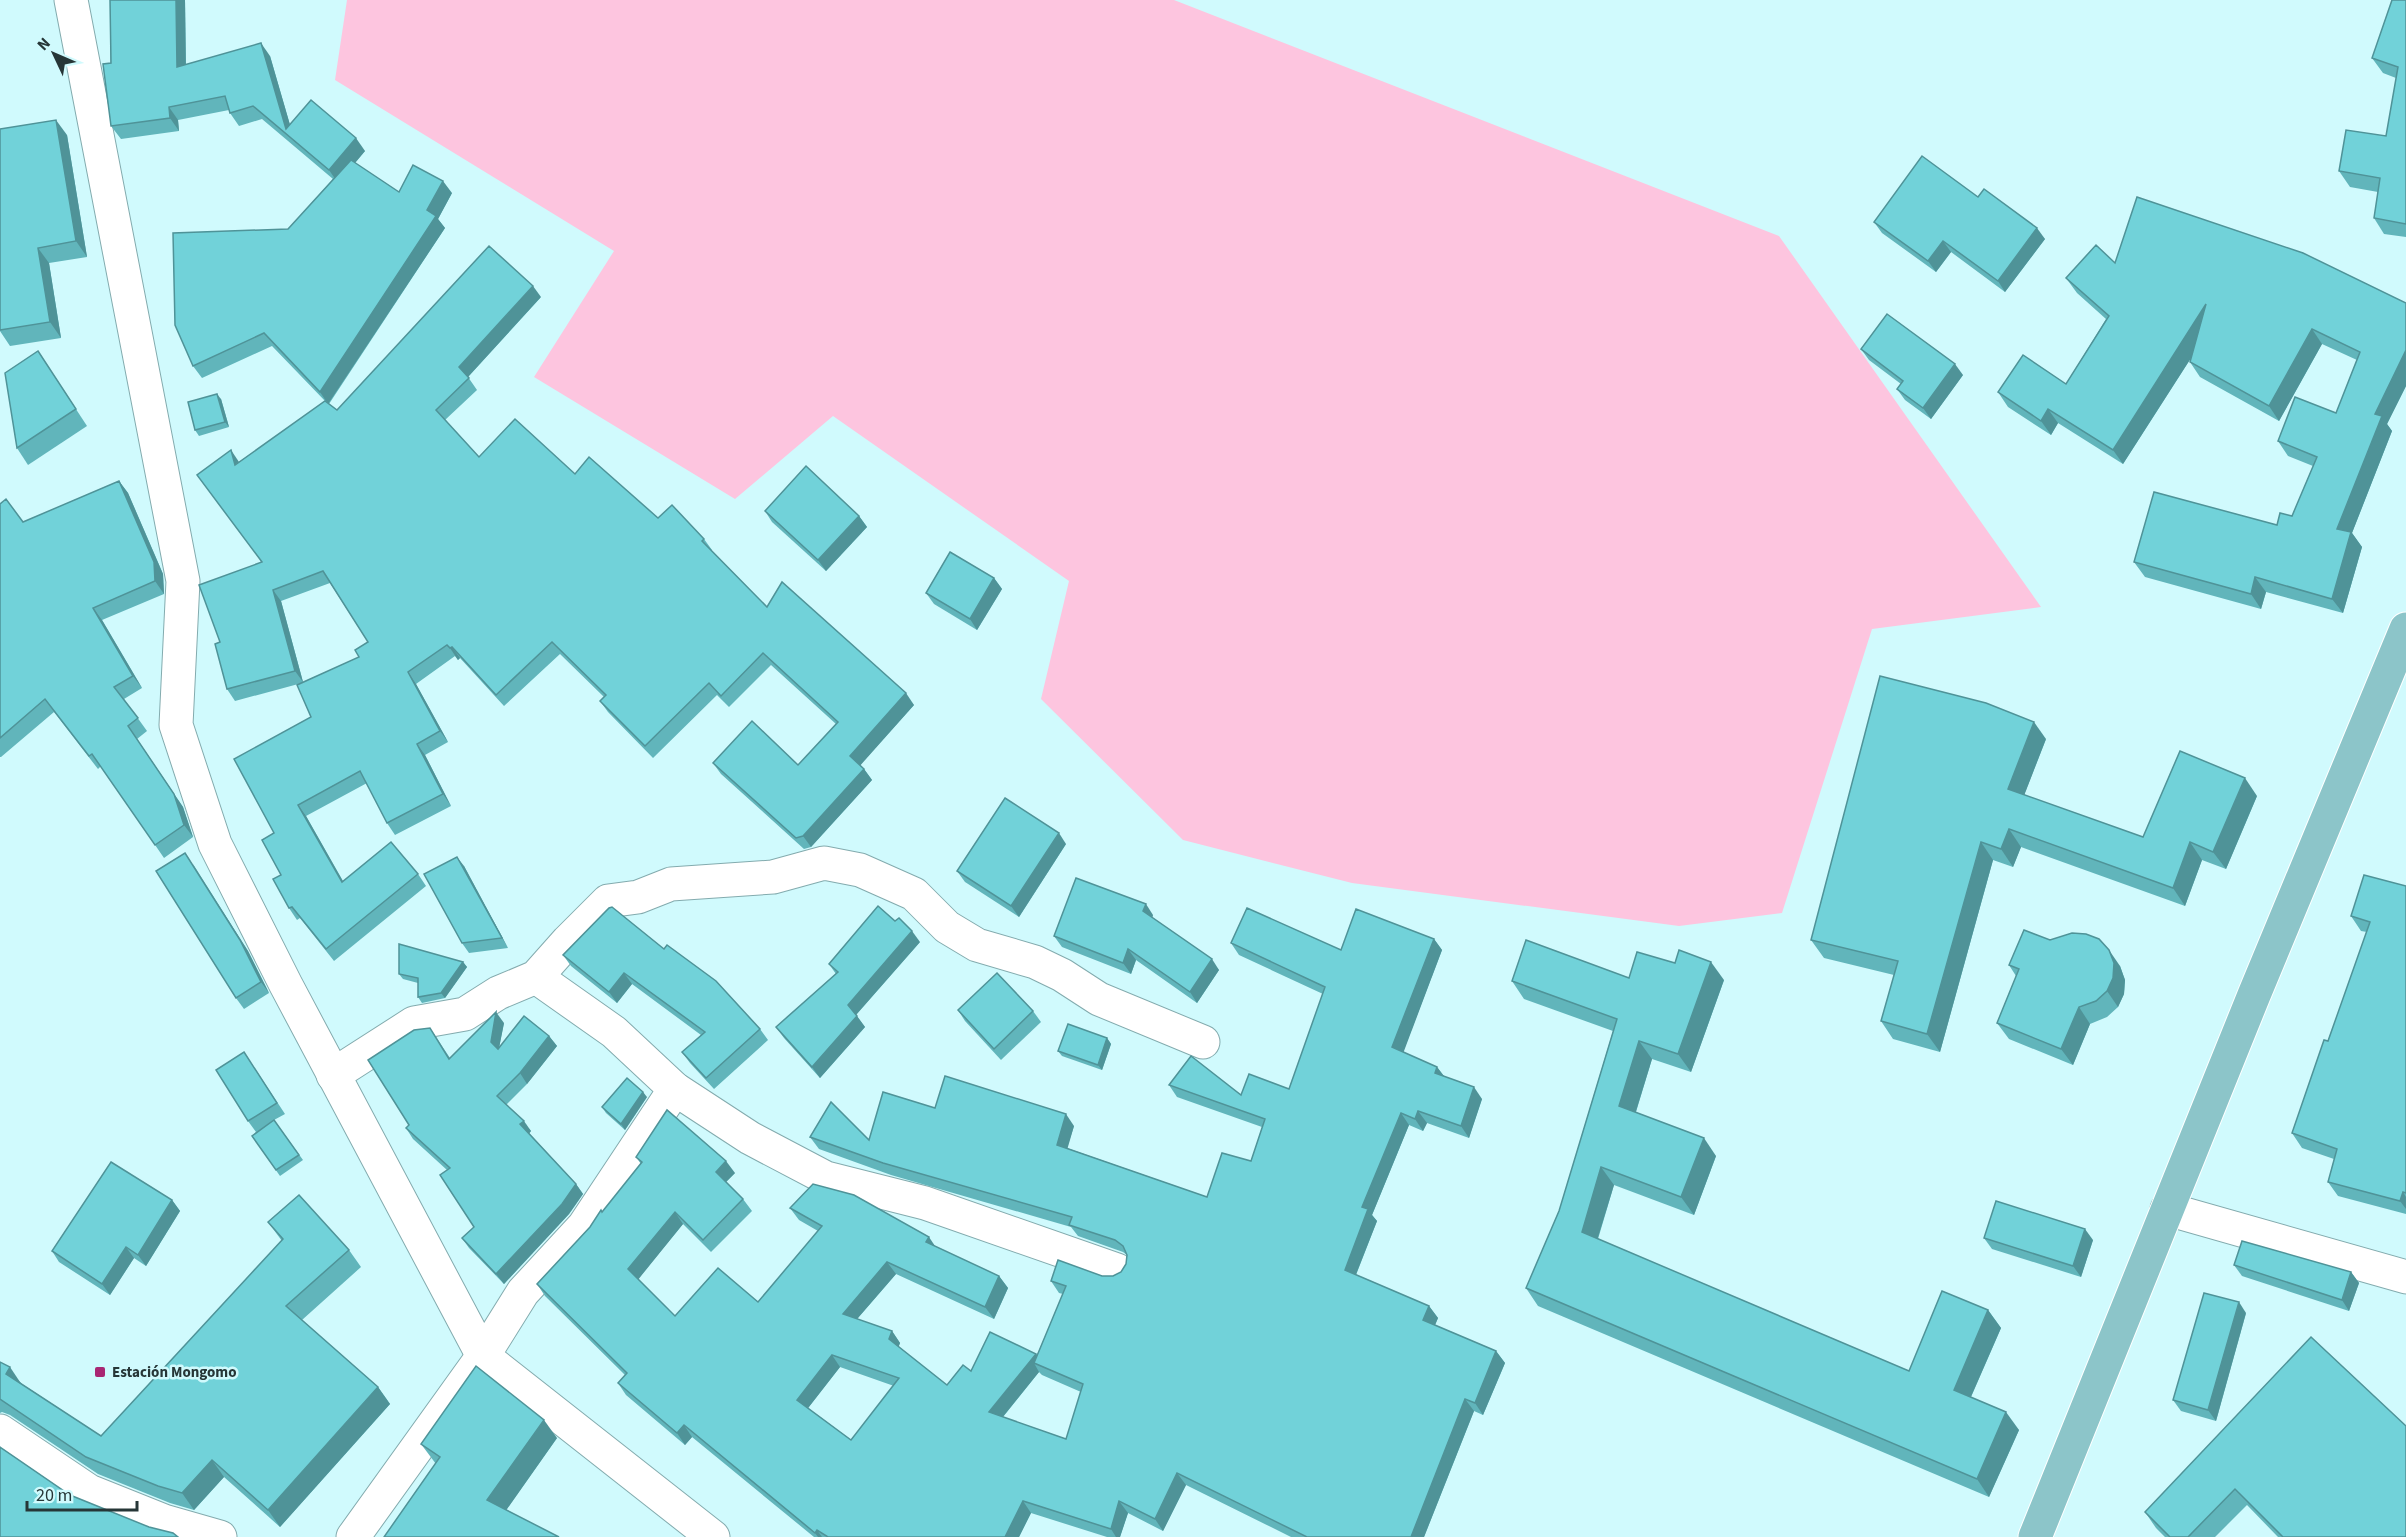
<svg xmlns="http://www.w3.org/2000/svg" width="2406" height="1537" viewBox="0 0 2406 1537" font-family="'Source Sans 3',sans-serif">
	<rect width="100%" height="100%" fill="#d0fafd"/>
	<polygon fill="#fdc5df" points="347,0 1174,0 1779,236 2041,607 1872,629 1782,913 1679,926 1352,883 1183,840 1041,699 1069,581 833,416 735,499 534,377 614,251 335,80"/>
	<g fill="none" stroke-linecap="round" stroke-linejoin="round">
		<defs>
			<g id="minor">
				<polyline points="71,0 183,581 176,725 215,844 286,985 483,1356 713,1537"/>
				<polyline points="536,977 614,1032 675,1089 750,1138 826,1178 925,1203 1117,1270"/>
				<polyline points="333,1075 414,1023 465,1014 498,993 536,977 568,941 608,901 638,897 671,884 773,877 824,863 860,870 914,894 947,927 977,945 1035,962 1062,975 1099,999 1203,1042"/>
				<polyline points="2167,1209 2406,1277"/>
				<polyline points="0,1431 89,1491 164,1521 220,1537"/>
				<polyline points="353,1537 483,1356 523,1292 584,1226 675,1089"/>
			</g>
			<polyline id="major" points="2035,1537 2254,995 2406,629"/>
		</defs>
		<use href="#minor" stroke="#83abae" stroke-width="35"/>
		<use href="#major" stroke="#fff" stroke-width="35"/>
		<use href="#minor" stroke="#fff" stroke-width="33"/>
		<use href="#major" stroke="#8cc5c9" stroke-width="33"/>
	</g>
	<g fill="#61b5bb" fill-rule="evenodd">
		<path d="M110,0H185L186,65L270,56L290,125L365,151L355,163L399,192L452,193L438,219L445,228L329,404L337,410L541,297L468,377L477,390L445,420L479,457L575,474L658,518L704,539L712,550V551L767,607L914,705L860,765L864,769L872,780L811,847L804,849L721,774L713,763L798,765L836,724L771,665L729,707L717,695L653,758L608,712L600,701L604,697L560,654L504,706L460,658L458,660L455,656L416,684L448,742L425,755L451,806L395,835L387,823L367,783L306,816L343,881L418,874L426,886L334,961L300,918L297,920L289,908L281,875L274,833L311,717L302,683L235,701L227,689L220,642L261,562L239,462L326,402L272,346L202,378L193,366L288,229L333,179L262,119L239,126L230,113L229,110L178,120L179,131L121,139L111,126ZM330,583L368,642L359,657L303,682L281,601Z"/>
		<polygon points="2406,0 2406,237 2384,234 2374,218 2378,192 2350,187 2339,171 2386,136 2396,78 2383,73 2372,58"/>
		<polygon points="0,129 67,135 87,257 49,263 61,338 10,346 0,331"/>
		<polygon points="1978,197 2045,239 2005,292 1951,252 1936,272 1882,233 1874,222"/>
		<polygon points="2115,263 2406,303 2406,386 2387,424 2392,431 2352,533 2362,547 2343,613 2266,592 2261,609 2145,577 2134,562 2277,525 2292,516 2313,466 2288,456 2278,441 2336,413 2357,360 2322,344 2279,421 2200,377 2190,362 2191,358 2123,464 2058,423 2051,435 2008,407 1998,392 2066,384 2106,319 2077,293 2066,278"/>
		<polygon points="1861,349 1963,375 1931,419 1905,400 1897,389 1901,384 1869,360"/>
		<polygon points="38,351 87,426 28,465 17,448"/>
		<polygon points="221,399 229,427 199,436 195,430"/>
		<polygon points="119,481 128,493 163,574 164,594 102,620 142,688 124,699 147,731 137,739 183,807 193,837 164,858 101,766 98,769 54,712 1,757 0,757 0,504 23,522"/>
		<polygon points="765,511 859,516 867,527 826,571 772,522"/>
		<polygon points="994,578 1002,589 977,630 934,604 926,593"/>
		<polygon points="2046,739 2024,795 2143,837 2257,796 2226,869 2202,860 2185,906 2021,847 2013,867 1993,860 1940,1052 1893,1039 1881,1021 1894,975 1824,958 1811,940"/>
		<polygon points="1066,844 1019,917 965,882 957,871"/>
		<polygon points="193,864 248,951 269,993 244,1009 236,998"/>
		<polygon points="464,866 508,948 469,953 462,943"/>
		<polygon points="2406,886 2406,1214 2338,1196 2328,1182 2334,1159 2302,1148 2292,1133 2328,1041 2367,932 2361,931 2351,916"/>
		<polygon points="609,908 760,1029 768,1040 714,1089 690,1063 682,1052 701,1035 632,984 617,1003 571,966 563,955"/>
		<polygon points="1153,915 1152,917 1219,970 1197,1003 1136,960 1131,974 1062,947 1054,936"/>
		<path d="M1434,939L1442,950L1403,1052L1437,1067L1444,1076L1482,1099L1469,1138L1427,1123L1423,1131L1409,1125L1372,1215L1377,1221L1356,1275L1429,1306L1438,1318L1435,1325L1496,1351L1505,1363L1483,1415L1474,1411L1424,1537H1291L1186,1485L1163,1531L1128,1513L1120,1537H1107L1031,1513L1019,1537H814L692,1437L685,1445L626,1395L618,1383L625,1375L545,1296L537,1284L590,1227L641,1164L636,1157L735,1173L726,1182L743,1199L752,1211L711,1252L683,1224L638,1279L675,1316L758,1302L818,1231L799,1220L790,1208L936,1247L999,1276L1008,1288L994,1319L896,1274L857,1319L892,1331L900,1343L898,1347L947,1385L971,1371L1036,1354L1037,1355L1063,1294L1059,1293L1051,1281L1102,1276H1113L1121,1272L1126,1264L1127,1255L1123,1252L1078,1236L1071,1227L891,1175L819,1149L810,1137L869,1140L935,1108L1074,1126L1067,1148L1207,1197L1251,1161L1262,1127L1177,1097L1169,1085L1241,1095L1289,1089L1323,994L1239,955L1231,943L1341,950ZM840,1367L894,1386L851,1440L808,1408ZM1039,1372L1042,1375L1081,1392L1066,1439L1003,1417Z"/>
		<polygon points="2050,940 2120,966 2125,980 2124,994 2118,1007 2107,1017 2090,1024 2073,1065 2009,1039 1997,1023 2016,976 2009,965"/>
		<polygon points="920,942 856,1015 865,1027 820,1078 784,1038 776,1027 836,974 829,964"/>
		<polygon points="463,962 467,967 445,998 422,1003 418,997 418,983 403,979 399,974"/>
		<polygon points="1629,978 1724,980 1691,1072 1652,1059 1636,1112 1716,1156 1694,1215 1614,1185 1598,1239 1909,1371 1988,1310 2001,1328 1971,1397 2019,1430 1989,1497 1538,1306 1526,1288 1559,1211 1613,1031 1524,999 1512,981"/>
		<polygon points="958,1010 1033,1011 1041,1022 1001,1060 965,1021"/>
		<polygon points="504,1023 499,1048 549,1036 557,1046 527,1084 506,1105 531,1131 529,1133 576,1184 583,1194 569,1214 504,1284 469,1248 462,1238 474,1227 447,1170 413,1139 406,1128 409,1125 430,1028 450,1058"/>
		<polygon points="1107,1038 1111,1044 1102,1070 1062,1056 1058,1051"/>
		<polygon points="244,1052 285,1114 274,1120 303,1160 280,1176 252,1136 256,1132 248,1121"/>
		<polygon points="647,1097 625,1130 606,1113 602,1107"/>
		<polygon points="172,1200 180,1211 146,1266 134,1258 110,1295 59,1262 52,1251"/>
		<polygon points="268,1222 349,1250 361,1267 302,1320 378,1387 390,1404 280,1527 224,1477 194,1510 170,1503 98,1474 10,1415 2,1412 0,1413 0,1362 22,1384 101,1436 282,1241"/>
		<polygon points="1984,1238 2093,1240 2081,1277 1992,1249"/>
		<polygon points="2234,1265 2351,1272 2359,1283 2349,1311 2242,1276"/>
		<polygon points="2246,1313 2216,1421 2181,1411 2173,1400"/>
		<polygon points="2406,1426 2406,1537 2278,1537 2247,1505 2215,1537 2165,1537 2156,1528 2145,1512"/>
		<polygon points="557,1438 506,1510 384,1537 436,1464 421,1444"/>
	</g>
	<g fill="#4f9398">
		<polygon points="176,0 185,0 186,80 177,67"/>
		<polygon points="261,43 270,56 295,142 286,129"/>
		<polygon points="169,107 178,120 179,131 170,118"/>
		<polygon points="56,120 67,135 87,257 76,241"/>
		<polygon points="356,138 365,151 338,183 329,170"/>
		<polygon points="443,181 452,193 438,219 445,228 328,404 320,392 427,210"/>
		<polygon points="2037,228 2045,239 2005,292 1998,281"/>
		<polygon points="1943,241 1951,252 1936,272 1928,261"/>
		<polygon points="38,248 49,263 61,338 50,322"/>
		<polygon points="533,286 541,297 467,378 459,367"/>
		<polygon points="2206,304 2216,319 2123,464 2113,450"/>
		<polygon points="2312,329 2322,344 2279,421 2269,406"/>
		<polygon points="2406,350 2406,386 2387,424 2392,431 2352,533 2362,547 2343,613 2332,599 2337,529 2375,414"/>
		<polygon points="1955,364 1963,375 1931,419 1923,408"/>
		<polygon points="217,394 221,399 229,427 225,422"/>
		<polygon points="2048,409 2058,423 2051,435 2041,421"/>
		<polygon points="231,450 239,462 235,465"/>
		<polygon points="119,481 128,493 163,574 164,594 155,581"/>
		<polygon points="859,516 867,527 826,571 818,560"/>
		<polygon points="2255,577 2266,592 2261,609 2251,594"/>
		<polygon points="994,578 1002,589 977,630 970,619"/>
		<polygon points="273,590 281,601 303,682 295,671"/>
		<polygon points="93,608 102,620 142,688 133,676"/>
		<polygon points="452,647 460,658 458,660 450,648"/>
		<polygon points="408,672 416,684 448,742 440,731"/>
		<polygon points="906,693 914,705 858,768 850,756"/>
		<polygon points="2034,722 2046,739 2020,806 2008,789"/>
		<polygon points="128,726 183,807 193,837 184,825"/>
		<polygon points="417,744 425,755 451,806 443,794"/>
		<polygon points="864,769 872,780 811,847 803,836"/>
		<polygon points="2245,778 2257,796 2226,869 2213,852"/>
		<polygon points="298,805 306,816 350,894 342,882"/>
		<polygon points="2009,829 2021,847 2013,867 2001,849"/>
		<polygon points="1059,833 1066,844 1019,917 1011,906"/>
		<polygon points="1981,842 1993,860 1940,1052 1927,1034"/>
		<polygon points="2190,842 2202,860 2185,906 2173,888"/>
		<polygon points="185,853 248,951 269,993 261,982"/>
		<polygon points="457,857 464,866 508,948 502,938"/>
		<polygon points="1146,904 1153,915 1151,922 1143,911"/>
		<polygon points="912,931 920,942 855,1016 848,1005"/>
		<polygon points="1434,939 1442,950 1401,1059 1392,1047"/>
		<polygon points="1128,949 1136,960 1131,974 1123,963"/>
		<polygon points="2109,950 2120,966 2125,980 2124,994 2118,1007 2107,991"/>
		<polygon points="1212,959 1219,970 1197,1003 1190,992"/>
		<polygon points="463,962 467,967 445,998 441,993"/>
		<polygon points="1711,962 1724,980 1691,1072 1678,1054"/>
		<polygon points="624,973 632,984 617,1003 609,992"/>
		<polygon points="2079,1007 2090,1024 2073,1065 2061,1049"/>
		<polygon points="496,1012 504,1023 498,1053 491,1042"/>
		<polygon points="857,1016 865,1027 820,1078 812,1067"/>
		<polygon points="549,1036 557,1046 527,1084 520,1073"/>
		<polygon points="1107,1038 1111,1044 1102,1070 1098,1065"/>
		<polygon points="1639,1041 1652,1059 1632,1124 1619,1106"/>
		<polygon points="1437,1067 1446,1079 1435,1073"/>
		<polygon points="1474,1087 1482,1099 1469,1138 1461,1126"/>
		<polygon points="643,1092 647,1097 625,1130 621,1124"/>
		<polygon points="1418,1111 1427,1123 1423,1131 1415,1119"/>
		<polygon points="1401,1113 1409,1125 1372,1215 1377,1221 1353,1282 1345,1270 1362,1207"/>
		<polygon points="1066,1114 1074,1126 1065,1157 1057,1145"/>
		<polygon points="524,1121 531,1131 528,1135 520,1124"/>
		<polygon points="1704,1138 1716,1156 1694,1215 1681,1197"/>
		<polygon points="726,1161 735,1173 724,1184 716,1172"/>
		<polygon points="1601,1167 1614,1185 1594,1250 1582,1232"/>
		<polygon points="576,1184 583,1194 569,1214 504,1284 496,1274"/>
		<polygon points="2403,1192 2406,1197 2406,1209 2400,1201"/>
		<polygon points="172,1200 180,1211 146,1266 138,1255"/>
		<polygon points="675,1212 683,1224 637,1281 628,1269"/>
		<polygon points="2085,1229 2093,1240 2081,1277 2073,1266"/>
		<polygon points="929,1237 937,1249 926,1242"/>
		<polygon points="126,1247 134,1258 110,1295 102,1284"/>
		<polygon points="887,1262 896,1274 851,1326 843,1314"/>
		<polygon points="2351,1272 2359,1283 2349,1311 2342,1300"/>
		<polygon points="999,1276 1008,1288 994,1319 985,1307"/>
		<polygon points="2239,1302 2246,1313 2216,1421 2208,1410"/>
		<polygon points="1429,1306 1438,1318 1432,1332 1423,1320"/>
		<polygon points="1988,1310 2001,1328 1966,1408 1954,1390"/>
		<polygon points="892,1331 900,1343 897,1351 889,1339"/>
		<polygon points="1496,1351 1505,1363 1483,1415 1475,1403"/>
		<polygon points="1036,1354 1044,1366 1034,1363 1039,1372 997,1424 989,1412"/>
		<polygon points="832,1355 840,1367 805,1412 797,1400"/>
		<polygon points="10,1367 22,1385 6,1374"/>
		<polygon points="378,1387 390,1404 280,1527 268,1510"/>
		<polygon points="1465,1399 1474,1411 1424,1537 1411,1537"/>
		<polygon points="2006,1412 2019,1430 1989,1497 1977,1479"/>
		<polygon points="544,1420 557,1438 500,1519 487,1500"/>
		<polygon points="684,1425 692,1437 685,1445 677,1433"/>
		<polygon points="212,1460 224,1477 194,1510 182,1493"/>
		<polygon points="1177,1473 1186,1485 1163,1531 1155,1519"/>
		<polygon points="1023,1501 1031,1513 1019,1537 1005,1537"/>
		<polygon points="1119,1501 1128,1513 1120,1537 1116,1537 1111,1529"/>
		<polygon points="817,1530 822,1537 818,1537 815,1533"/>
	</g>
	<g fill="#71d2d9" stroke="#4f9398" stroke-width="1.5" fill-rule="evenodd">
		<polygon points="110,0 176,0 177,67 261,43 286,129 311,100 356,138 329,170 253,106 230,113 225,96 169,107 170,118 111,126 103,64 111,63"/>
		<polygon points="2392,0 2406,0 2406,224 2374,218 2380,178 2339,171 2346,130 2386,136 2398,67 2372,58"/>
		<polygon points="56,120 76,241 38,248 50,322 0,330 0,129"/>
		<polygon points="1922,156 1978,197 1984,189 2037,228 1998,281 1943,241 1928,261 1874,222"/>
		<polygon points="351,160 399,192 413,165 443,181 427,210 436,216 320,392 264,333 193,366 175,325 173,233 288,229"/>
		<polygon points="2137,197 2303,253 2406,303 2406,350 2375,414 2382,416 2337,529 2351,532 2332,599 2255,577 2251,594 2134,562 2154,492 2277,525 2280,513 2292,516 2317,457 2278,441 2295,397 2336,413 2360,352 2312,329 2269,406 2190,362 2206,304 2113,450 2048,409 2041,421 1998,392 2023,355 2066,384 2109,316 2066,278 2096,245 2115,263"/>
		<polygon points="489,246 533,286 459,367 469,378 436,410 479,457 515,419 575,474 589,457 658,518 672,505 704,539 702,541 767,607 782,582 906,693 850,756 864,769 803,836 796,838 713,763 752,721 798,765 838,722 763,653 721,696 709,683 645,746 600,701 606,695 552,642 496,695 452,647 450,648 447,645 408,672 440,731 417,744 443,794 387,823 360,771 298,805 342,882 391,842 418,874 326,949 292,907 289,908 273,879 281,875 262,840 274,833 234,759 311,717 297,685 359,657 355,650 368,642 323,571 273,590 295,671 227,689 215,644 220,642 199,585 262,562 197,475 231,450 235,465 325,401 337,410"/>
		<polygon points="1887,314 1955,364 1923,408 1897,389 1903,381 1861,349"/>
		<polygon points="38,351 76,409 17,448 5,373"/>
		<polygon points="217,394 225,422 195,430 188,402"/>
		<polygon points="806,466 859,516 818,560 765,511"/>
		<polygon points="119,481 154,562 155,581 93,608 133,676 114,687 138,718 128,726 174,794 184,825 155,845 92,754 89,756 45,699 0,738 0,504 6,499 23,522"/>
		<polygon points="950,552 994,578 970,619 926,593"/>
		<polygon points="1880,676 1986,703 2034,722 2008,789 2143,837 2180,751 2245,778 2213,852 2190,842 2173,888 2009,829 2001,849 1981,842 1927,1034 1881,1021 1898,961 1811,940"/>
		<polygon points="1005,798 1059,833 1011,906 957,871"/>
		<polygon points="185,853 240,940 261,982 236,998 156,871"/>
		<polygon points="457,857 502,938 462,943 424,874"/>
		<polygon points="2364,875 2406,886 2406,1193 2403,1192 2400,1201 2328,1182 2337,1149 2292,1133 2324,1040 2328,1041 2370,922 2351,916"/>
		<polygon points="1076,878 1146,904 1143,911 1212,959 1190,992 1128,949 1123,963 1054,936"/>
		<polygon points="878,906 895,921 899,918 912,931 848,1005 857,1016 812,1067 776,1027 838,972 829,964"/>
		<polygon points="612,907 664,949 667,945 716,981 760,1029 706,1078 682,1052 705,1032 624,973 609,992 563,955 609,908"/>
		<path d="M1247,908L1341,950L1356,909L1434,939L1392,1047L1437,1067L1435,1073L1474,1087L1461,1126L1418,1111L1415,1119L1401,1113L1362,1207L1368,1209L1345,1270L1429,1306L1423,1320L1496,1351L1475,1403L1465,1399L1411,1537H1307L1177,1473L1155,1519L1119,1501L1111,1529L1023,1501L1005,1537H828L817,1530L815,1533L684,1425L677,1433L618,1383L627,1373L537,1284L590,1227L601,1210L602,1212L642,1162L636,1157L667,1110L726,1161L716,1172L743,1199L703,1240L675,1212L628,1269L675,1316L718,1268L758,1302L822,1226L790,1208L813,1184L854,1195L929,1237L926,1242L999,1276L985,1307L887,1262L843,1314L892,1331L889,1339L947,1385L963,1365L971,1371L990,1332L1036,1354L989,1412L1066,1439L1083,1384L1034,1363L1066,1286L1051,1281L1058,1260L1102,1276H1113L1121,1272L1126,1264L1127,1255L1123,1246L1115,1240L1069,1225L1072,1217L883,1163L810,1137L831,1102L869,1140L883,1092L935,1108L945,1076L1066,1114L1057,1145L1207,1197L1222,1153L1251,1161L1265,1119L1169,1085L1191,1056L1241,1095L1249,1074L1289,1089L1325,987L1231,943ZM832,1355L899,1378L851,1440L797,1400Z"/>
		<polygon points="2024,930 2050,940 2072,933 2086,934 2099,939 2109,950 2114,963 2113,978 2107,991 2096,1001 2079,1007 2061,1049 1997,1023 2019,969 2009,965"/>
		<polygon points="1526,940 1629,978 1637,952 1675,963 1679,950 1711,962 1678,1054 1639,1041 1619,1106 1704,1138 1681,1197 1601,1167 1582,1232 1909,1371 1942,1291 1988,1310 1954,1390 2006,1412 1977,1479 1526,1288 1559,1211 1617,1019 1512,981"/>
		<polygon points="399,944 463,962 441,993 418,997 418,978 399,974"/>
		<polygon points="997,973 1033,1011 994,1049 958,1010"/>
		<polygon points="496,1012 491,1042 498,1049 524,1016 549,1036 520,1073 497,1096 524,1121 520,1124 576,1184 562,1204 496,1274 462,1238 474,1227 440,1175 450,1168 406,1128 409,1125 368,1060 414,1030 430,1028 449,1059"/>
		<polygon points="1068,1024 1107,1038 1098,1065 1058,1051"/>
		<polygon points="244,1052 277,1103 248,1121 216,1070"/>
		<polygon points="627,1078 643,1092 621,1124 602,1107"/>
		<polygon points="274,1120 299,1155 276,1170 252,1136"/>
		<polygon points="111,1162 172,1200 138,1255 126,1247 102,1284 52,1251"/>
		<polygon points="299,1195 349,1250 286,1306 378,1387 268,1510 212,1460 182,1493 158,1486 86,1457 0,1399 0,1362 10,1367 6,1374 101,1436 283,1239 268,1222"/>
		<polygon points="1996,1201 2085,1229 2073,1266 1984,1238"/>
		<polygon points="2242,1241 2351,1272 2342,1300 2234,1265"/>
		<polygon points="2204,1293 2239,1302 2208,1410 2173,1400"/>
		<polygon points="2311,1337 2406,1426 2406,1537 2283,1537 2235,1489 2188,1537 2170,1537 2145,1512"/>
		<polygon points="476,1366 544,1420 487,1500 559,1537 384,1537 440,1457 421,1444"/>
		<polygon points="0,1447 70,1495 149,1527 173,1533 178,1537 0,1537"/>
	</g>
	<rect fill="#a82673" stroke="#d0fafd" stroke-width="2" x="94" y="1366" width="12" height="12" rx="3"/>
	<g text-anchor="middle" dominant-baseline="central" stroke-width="5" stroke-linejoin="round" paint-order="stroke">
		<g font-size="15" font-weight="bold" fill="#263637" stroke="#d0fafd" text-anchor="start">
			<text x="112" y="1372">Estación Mongomo</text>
		</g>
	</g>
	<g transform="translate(54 54) rotate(314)" stroke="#d0fafd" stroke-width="4.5" paint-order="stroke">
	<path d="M0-4.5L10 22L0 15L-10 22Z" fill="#263637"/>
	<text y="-9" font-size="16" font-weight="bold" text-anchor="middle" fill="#263637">N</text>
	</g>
	<path d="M27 1501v9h110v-9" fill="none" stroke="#263637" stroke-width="3"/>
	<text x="36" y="1501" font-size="18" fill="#263637" stroke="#d0fafd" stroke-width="4.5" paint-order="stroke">20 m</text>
</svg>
